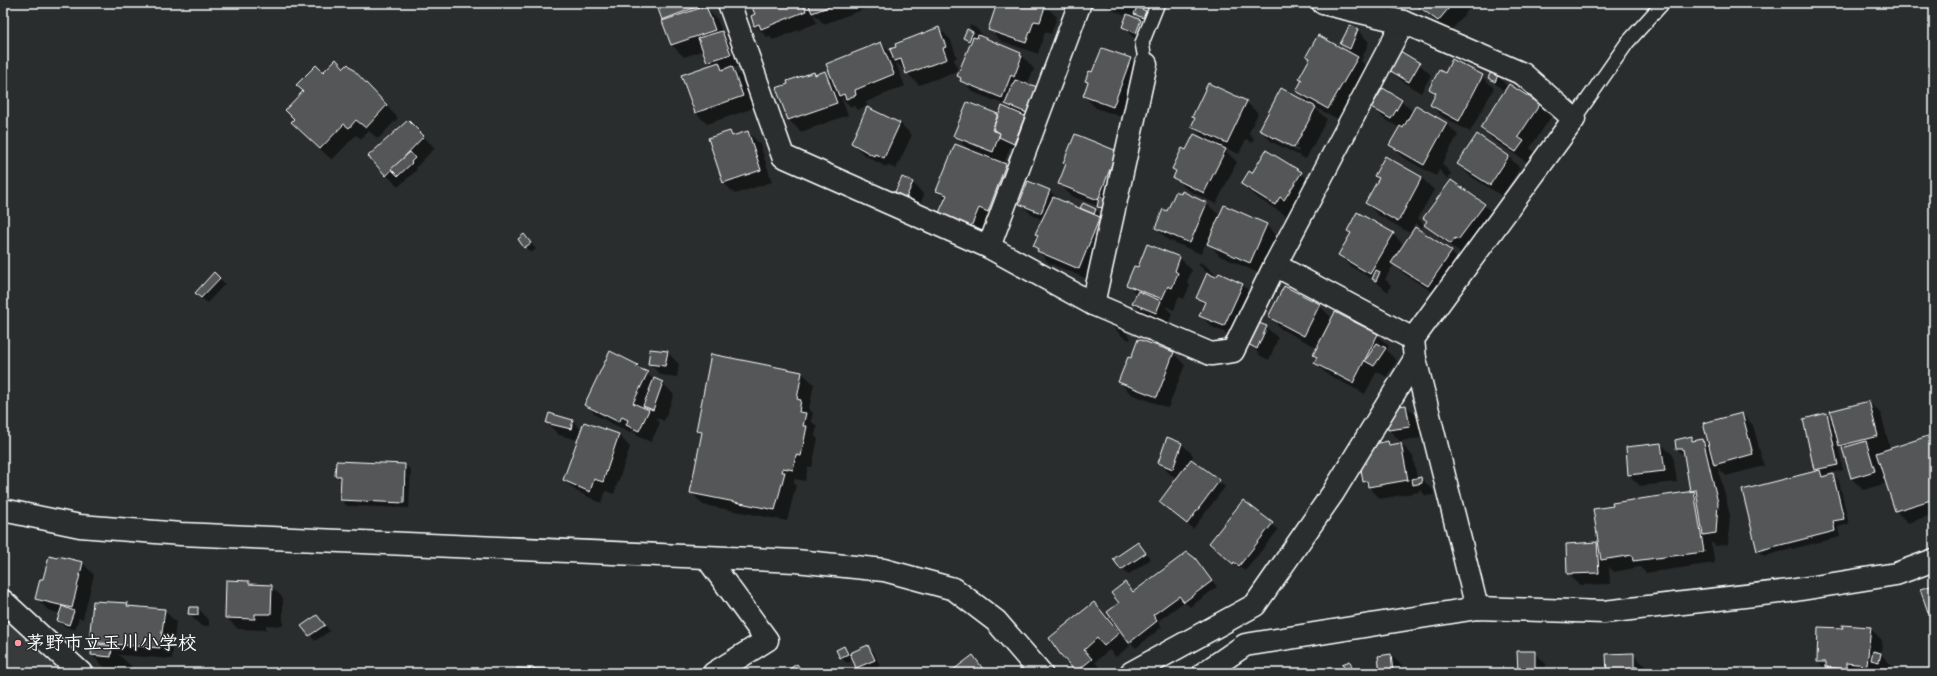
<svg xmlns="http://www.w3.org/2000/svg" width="1937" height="676" viewBox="0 0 1937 676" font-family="Caveat,'Klee One',sans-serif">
	<rect width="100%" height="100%" fill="#2a2d2e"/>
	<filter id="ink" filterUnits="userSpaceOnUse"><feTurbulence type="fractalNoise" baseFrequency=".025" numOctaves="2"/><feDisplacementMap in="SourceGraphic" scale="8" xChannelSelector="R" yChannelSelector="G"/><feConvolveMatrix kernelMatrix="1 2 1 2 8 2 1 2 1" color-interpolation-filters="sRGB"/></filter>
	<g filter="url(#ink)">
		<polygon fill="#373a3b" points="3,614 64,673 3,673"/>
		<g fill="#0007" fill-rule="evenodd">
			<polygon points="657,3 716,3 717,6 707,9 717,19 722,32 734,43 742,65 733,68 744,79 754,108 707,124 695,112 712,65 708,61 704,50 684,57 672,45"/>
			<polygon points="751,3 872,3 873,6 824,24 813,13 817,23 773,40 769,36 767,37 755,25 756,15"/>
			<polygon points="994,3 1038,3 1045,5 1057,17 1051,34 1045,32 1038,54 1001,41 990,30 997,8"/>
			<path d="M1104,3H1139L1137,8L1145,12L1157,24L1155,29L1145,24L1148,44L1135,39L1123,27L1128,16L1109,9ZM1135,13L1143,22L1133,17Z"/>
			<polygon points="1414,3 1474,3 1450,32"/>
			<polygon points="970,25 976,28 988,40 1021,54 1034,69 1027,85 1037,88 1026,155 1010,147 1004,164 1018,177 982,240 937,190 970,151 955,136 998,114 999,116 1014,112 1010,107 973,92 958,76 971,44 964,37 967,31 976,35 969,27"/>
			<path d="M1351,26L1358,30L1369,42L1361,61L1369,69L1340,120L1314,107L1327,119L1306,159L1272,142L1260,130L1310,104L1297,91L1311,59L1307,56L1352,54L1342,43ZM1273,136L1299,150L1298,152L1273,139Z"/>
			<polygon points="939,28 951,40 957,58 954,59 958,71 919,85 895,61 905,86 866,102 867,106 858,110 854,106 851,107 841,97 848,115 801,132 789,120 778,88 814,73 816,76 825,73 834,81 881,43 893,55 897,47"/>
			<polygon points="1130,59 1142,71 1124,118 1096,108 1084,96 1089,83 1086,81 1093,74"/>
			<polygon points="1419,64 1431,75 1421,93 1402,81 1390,70"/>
			<polygon points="344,69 359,77 398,118 378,139 369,131 361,139 356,135 332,160 304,134 323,73"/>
			<polygon points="1492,73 1498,76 1508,87 1539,105 1551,117 1530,148 1535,153 1528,163 1493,140 1481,128 1505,92 1489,78"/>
			<polygon points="1446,74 1482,76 1494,88 1470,132 1443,117 1431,105 1436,95 1430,89"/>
			<polygon points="1402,101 1413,112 1447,124 1458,135 1442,164 1451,173 1448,179 1439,170 1436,176 1402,157 1390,145 1400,128 1384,119 1373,107"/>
			<polygon points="1246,102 1258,113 1249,133 1254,138 1252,143 1246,139 1239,154 1222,147 1237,162 1216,204 1186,189 1174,177 1176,172 1173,169 1186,152 1206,140 1192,127 1196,119 1193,116"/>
			<polygon points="408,121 435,148 420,163 416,168 417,170 398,187 369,156"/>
			<polygon points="900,123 912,135 896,169 887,165 886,167 864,155 852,143"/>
			<polygon points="730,132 735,137 748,132 760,144 772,182 735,194 723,182"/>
			<polygon points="1477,136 1509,157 1520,168 1502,196 1470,176 1458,164"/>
			<polygon points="1117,152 1110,218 1098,206 1071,196 1060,184 1067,166 1064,163"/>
			<polygon points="1386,158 1422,178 1434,190 1418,218 1424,224 1422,228 1415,223 1410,233 1378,215 1366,203 1379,179 1375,175"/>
			<polygon points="1301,173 1313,185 1297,211 1292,207 1287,216 1254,196 1242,184 1252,174"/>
			<polygon points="902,178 913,183 924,195 918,209 908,204 896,192"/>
			<polygon points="1049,190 1060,201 1086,212 1081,207 1083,204 1096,210 1108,221 1090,280 1049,263 1034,246 1039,236 1036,234 1043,220 1032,215 1020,203"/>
			<polygon points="1182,193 1207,204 1219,215 1201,254 1168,240 1156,228"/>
			<polygon points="1484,205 1496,217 1463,255 1437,236 1426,225"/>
			<polygon points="1266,225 1278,237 1261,274 1220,256 1209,244"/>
			<polygon points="1348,231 1393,234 1404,245 1451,252 1463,264 1440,297 1404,274 1394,264 1385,279 1391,285 1388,292 1374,280 1351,267 1339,255 1351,234"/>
			<polygon points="524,236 536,249 531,253 525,247"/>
			<polygon points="1147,245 1180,258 1192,270 1187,282 1190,285 1184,299 1179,297 1174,310 1165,306 1172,314 1168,324 1145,314 1133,303 1137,294 1128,285 1138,268"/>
			<polygon points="1199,262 1205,265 1218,277 1242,284 1254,296 1236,337 1212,327 1200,315 1205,305 1197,298 1207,273 1198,264"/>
			<polygon points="214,273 225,284 207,303 196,293"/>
			<polygon points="1319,305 1331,317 1316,347 1281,329 1269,317"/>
			<polygon points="1112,323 1119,326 1131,338 1130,340 1123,337 1111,325"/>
			<polygon points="1258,323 1266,327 1278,338 1269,360 1261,356 1249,344"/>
			<polygon points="1377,335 1389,346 1387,351 1397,361 1386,377 1377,371 1365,394 1327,374 1315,363 1318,358 1314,355"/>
			<polygon points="667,352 679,364 677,377 661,375 649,363"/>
			<polygon points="1173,353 1185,365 1168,408 1131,394 1119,382"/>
			<polygon points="637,365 654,380 663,383 674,395 664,421 655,417 660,423 651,442 639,437 632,430 631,433 597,416 585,404"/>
			<polygon points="802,373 814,384 809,409 813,413 811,421 817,426 815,436 818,439 812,467 808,467 805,481 794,479 794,483 796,485 787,521 703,505 692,493 703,436 697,430"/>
			<polygon points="1869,402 1881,414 1890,448 1875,452 1878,454 1934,435 1934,514 1908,523 1896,511 1887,483 1863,490 1851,478 1843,448 1838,438 1837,438 1843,470 1823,475 1825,477 1833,475 1839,481 1849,524 1838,527 1840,537 1764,556 1758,551 1818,472 1815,470 1827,415 1834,422"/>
			<polygon points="1406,406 1418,417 1421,438 1400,441 1388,429"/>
			<path d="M1742,414L1753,425L1764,466L1726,476L1718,468L1730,515L1728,544L1716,546L1711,542L1715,563L1646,573L1640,567L1614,572L1609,567L1610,584L1580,585L1568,574L1597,543L1600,546L1693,492L1691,490L1686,458L1677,449L1692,437L1696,441L1703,440L1710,448ZM1637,553V555L1610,560V558Z"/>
			<polygon points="573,421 582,430 584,423 619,435 630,447 614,494 606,491 601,503 576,491 564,480 578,440 559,435 547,423"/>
			<polygon points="1388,442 1391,446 1401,444 1413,456 1417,479 1421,478 1433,490 1434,495 1426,496 1419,489 1419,492 1380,499 1369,487 1364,482 1361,463"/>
			<polygon points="1182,444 1193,455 1192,460 1225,487 1193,529 1160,502 1179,478 1171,475 1159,463"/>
			<polygon points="1661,444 1673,455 1677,482 1640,486 1629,475 1627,448"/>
			<polygon points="405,465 411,470 409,508 347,506 341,500 342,481 336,476"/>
			<polygon points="1272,524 1278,530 1245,571 1240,567 1239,569 1224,556"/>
			<polygon points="1138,543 1151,559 1128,575 1115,560"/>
			<polygon points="1195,558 1217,587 1190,607 1184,602 1158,621 1162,627 1136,648 1130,642 1134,593"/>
			<polygon points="83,563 94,575 83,619 79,618 75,630 64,626 58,621 61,614 48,610 36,598 43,581"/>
			<polygon points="249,582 252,585 271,586 283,598 283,626 266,625 266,630 238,629 226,617"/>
			<polygon points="1934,586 1934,617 1929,611"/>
			<polygon points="127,604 130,607 164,610 176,622 172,659 119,655 132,667 131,673 110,673 92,655 93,644 90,641"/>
			<polygon points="1094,604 1106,615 1130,646 1116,657 1109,650 1095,662 1103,671 1101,673 1079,673 1061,654"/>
			<polygon points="198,608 209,620 209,626 201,626 189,614"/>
			<polygon points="317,616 330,631 315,641 302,626"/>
			<polygon points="1870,628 1882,640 1881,654 1892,666 1891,673 1884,672 1880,667 1879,673 1829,673 1818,662"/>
			<polygon points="844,647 850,654 868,647 874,652 880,666 863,673 857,668 854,660 847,663 841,658 837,651"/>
			<polygon points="1534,652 1546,664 1546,673 1519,673"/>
			<polygon points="1633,654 1645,666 1645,673 1609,673"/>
			<polygon points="1391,655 1403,667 1403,673 1381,673"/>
			<polygon points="972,657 989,673 950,673"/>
			<polygon points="1349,662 1360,673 1350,673 1346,669"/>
		</g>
		<g fill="#555758" stroke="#fff">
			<polygon points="656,3 698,3 699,6 662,20"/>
			<polygon points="750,3 803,3 806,11 761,29 759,24 754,26 751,16 755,14"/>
			<polygon points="808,3 839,3 812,13"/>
			<polygon points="992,3 1042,3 1046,4 1040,22 1034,21 1026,43 988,30 996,6 992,5"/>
			<polygon points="1414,3 1453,3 1438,21"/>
			<polygon points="706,6 715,30 671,45 662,21"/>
			<polygon points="1137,7 1146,11 1143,18 1134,14"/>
			<polygon points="1127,14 1141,20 1136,33 1122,27"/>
			<polygon points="1350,25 1358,29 1350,49 1340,44"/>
			<polygon points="939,27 946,47 943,48 947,59 906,74 901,59 894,61 890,49 896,47 895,44"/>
			<polygon points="967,29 973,32 969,41 963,38"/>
			<polygon points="722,31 731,54 707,62 698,38"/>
			<polygon points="978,35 1021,53 1020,56 1022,56 1014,77 1011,75 1002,98 960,81 961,78 957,76 973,37 977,38"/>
			<polygon points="1318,35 1358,57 1328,109 1296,91 1302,80 1299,78 1310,58 1306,56"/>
			<polygon points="881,42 894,74 855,90 856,95 846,99 844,94 839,96 826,64"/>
			<polygon points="1102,48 1131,58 1113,107 1083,96 1088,82 1085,81 1089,71 1092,72"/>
			<polygon points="1400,51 1420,63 1409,82 1389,70"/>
			<polygon points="336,59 344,68 348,64 387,105 366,128 356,120 349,128 344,124 320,149 291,122 294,119 285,110 303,91 296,85 316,65 323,72"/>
			<polygon points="1452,59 1483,75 1459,121 1430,105 1436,93 1429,89 1439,70 1445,73"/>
			<polygon points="719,62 722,70 732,66 743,96 695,113 681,75"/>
			<polygon points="825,71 837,103 788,120 776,88 788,84 787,81 814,72 815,75"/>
			<polygon points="1491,72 1498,75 1495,82 1488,78"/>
			<polygon points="1015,80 1038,87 1027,113 1005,104"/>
			<polygon points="1208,83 1247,101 1227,143 1191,127 1195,118 1192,117"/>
			<polygon points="1509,84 1540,104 1518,137 1524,141 1516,152 1480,128"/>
			<polygon points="1281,88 1316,107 1294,148 1259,130"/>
			<polygon points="1383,88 1402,100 1391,119 1371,107"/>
			<polygon points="967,102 998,114 992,130 1000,133 993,152 953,136"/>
			<polygon points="1416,105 1447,123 1424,165 1389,145 1400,126 1403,128"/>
			<polygon points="1002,106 1025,116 1014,144 999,137 1000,133 993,129"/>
			<polygon points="867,107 900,123 884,158 875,154 874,156 851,143"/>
			<polygon points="408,120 424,136 386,176 368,156"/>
			<polygon points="730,131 732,136 748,131 761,170 723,183 708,138"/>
			<polygon points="1075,134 1117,151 1098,200 1058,184 1066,164 1063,163"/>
			<polygon points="1194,134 1226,149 1204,193 1173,178 1176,171 1172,169 1182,148 1186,150"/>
			<polygon points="1477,134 1509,156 1490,185 1457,164"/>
			<polygon points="955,144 1006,164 988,212 979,208 970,229 938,215 947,195 936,191"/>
			<polygon points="1266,150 1302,172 1284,200 1280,197 1275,205 1241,184 1249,171 1252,173"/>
			<polygon points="410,152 415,158 411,162 412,163 398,176 391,169"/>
			<polygon points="1385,156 1422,177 1398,222 1365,203 1379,178 1374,176"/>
			<polygon points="902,177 913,182 906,198 895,192"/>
			<polygon points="1451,180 1485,204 1458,240 1455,238 1451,244 1424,225 1427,221 1423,218"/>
			<polygon points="1028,181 1050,190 1041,213 1019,204"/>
			<polygon points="1176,191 1181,194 1182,191 1207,203 1190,243 1155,228 1163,209 1167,211"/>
			<polygon points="1053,197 1100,217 1079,269 1037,251 1038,249 1033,246 1038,235 1035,234"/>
			<polygon points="1099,197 1105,198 1104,208 1097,207"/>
			<polygon points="1083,203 1096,209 1094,214 1080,208"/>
			<polygon points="1224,205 1267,224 1250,263 1207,244"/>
			<polygon points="1357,212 1394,233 1370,274 1338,255 1351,233 1347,231"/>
			<polygon points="1415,227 1452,251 1428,286 1391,263"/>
			<polygon points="524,234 531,243 524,248 518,239"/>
			<polygon points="1147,244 1180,257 1175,271 1178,273 1172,288 1168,286 1162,299 1126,285 1134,266 1138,267"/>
			<polygon points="1376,270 1380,272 1376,281 1372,279"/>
			<polygon points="214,272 220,278 201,298 195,293"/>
			<polygon points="1207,273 1216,277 1219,273 1243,284 1224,326 1199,316 1205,302 1196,298"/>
			<polygon points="1284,286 1320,304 1304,336 1268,317"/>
			<polygon points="1138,291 1161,301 1156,313 1132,303"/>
			<polygon points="1335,312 1378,334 1353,383 1314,363 1317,357 1313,355"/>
			<polygon points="1259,323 1267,326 1257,349 1248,344"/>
			<polygon points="1138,339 1174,352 1157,397 1118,382 1128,357 1131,358"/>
			<polygon points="1377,343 1386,348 1374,366 1365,361"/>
			<polygon points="650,349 668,351 665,366 648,364"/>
			<polygon points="610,351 638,365 636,367 648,372 633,403 649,410 639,431 626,425 628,420 622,417 619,422 584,405"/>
			<polygon points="711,354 802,372 797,399 801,400 799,412 806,413 803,426 807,426 801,456 796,455 793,470 783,468 782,472 785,472 775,510 690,493 702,432 696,431"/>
			<polygon points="654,378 663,382 653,410 643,406"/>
			<polygon points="1869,401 1878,436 1839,446 1830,411"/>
			<polygon points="1406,405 1410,427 1388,430 1384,408"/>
			<polygon points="549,413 573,420 571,429 546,423"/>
			<polygon points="1742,413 1753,454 1714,465 1703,423"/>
			<polygon points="1827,413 1838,465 1814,470 1803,419"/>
			<polygon points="584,422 619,434 603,482 594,479 590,492 563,480"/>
			<polygon points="1934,434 1934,499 1895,511 1876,453"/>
			<polygon points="1692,436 1692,441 1703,439 1718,503 1716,533 1703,535 1696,490 1690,491 1683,449 1676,449 1675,440"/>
			<polygon points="1167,437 1182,443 1173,469 1158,463"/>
			<polygon points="1388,441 1389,445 1401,443 1408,480 1368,487 1367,481 1363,482 1360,462 1361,447"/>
			<polygon points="1866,441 1875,471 1851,478 1842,448"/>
			<polygon points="1661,443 1665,471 1628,475 1626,447"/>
			<polygon points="1191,459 1220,480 1187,524 1159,502"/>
			<polygon points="336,461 405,464 404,503 340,500 341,476 335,476"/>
			<polygon points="1820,470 1822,477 1833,474 1844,519 1833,521 1835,531 1757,551 1742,490"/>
			<polygon points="1421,477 1422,483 1413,485 1412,479"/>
			<polygon points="1694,491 1704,552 1633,561 1632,555 1601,560 1593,509 1613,506 1612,503"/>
			<polygon points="1243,500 1273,523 1239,566 1234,562 1233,564 1209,543"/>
			<polygon points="1138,542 1146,553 1121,570 1113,559"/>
			<polygon points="1597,542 1599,573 1567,574 1566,544"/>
			<polygon points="1187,552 1195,558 1212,581 1184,602 1179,596 1153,615 1157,621 1129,643 1107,612 1119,603 1111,593 1125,582 1133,592"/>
			<polygon points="49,556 57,558 58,556 83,562 72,608 35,599 40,579 43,579"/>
			<polygon points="226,580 249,581 249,584 272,585 271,614 255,614 255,619 225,618"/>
			<polygon points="1934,585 1934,610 1928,612 1920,589"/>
			<polygon points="93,601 128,603 127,606 165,609 160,648 89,642"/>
			<polygon points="1094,602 1119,633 1104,646 1097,638 1084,650 1092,659 1076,672 1060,654 1049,638"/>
			<polygon points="62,606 74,611 69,625 57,621"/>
			<polygon points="189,607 198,607 198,615 188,614"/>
			<polygon points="317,615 325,625 309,636 301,626"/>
			<polygon points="1842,625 1871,627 1867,665 1846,663 1846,669 1826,667 1826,662 1817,662 1818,627 1843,628"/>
			<polygon points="92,643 112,646 111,657 91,655"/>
			<polygon points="868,645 875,660 856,668 850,653"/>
			<polygon points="844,646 848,654 840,658 836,650"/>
			<polygon points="1517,651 1535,651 1535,673 1518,673"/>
			<polygon points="1873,651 1881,653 1879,662 1871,660"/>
			<polygon points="1634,653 1634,667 1639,667 1640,673 1607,673 1606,654"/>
			<polygon points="1391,654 1393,673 1380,673 1378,656"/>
			<polygon points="973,655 986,673 949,673"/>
			<polygon points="1350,661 1352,667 1345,670 1342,664"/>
			<polygon points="797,664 803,673 783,673 786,671"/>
			<polygon points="517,668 591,671 591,673 493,673 493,671 516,672"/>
		</g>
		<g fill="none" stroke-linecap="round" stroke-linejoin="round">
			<defs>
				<g id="lane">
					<polyline points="1146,64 1142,43 1158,3"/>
					<polyline points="1574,119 1627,43 1663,3"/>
				</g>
				<g id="street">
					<polyline points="729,3 783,156 989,247 1093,304 1211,354 1233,351 1275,265 1413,339"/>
					<polyline points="989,247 1080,3"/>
					<polyline points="1275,265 1403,22"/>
					<polyline points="1093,304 1146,64"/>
					<polyline points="1415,359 1477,608"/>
					<polyline points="707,558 767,640 714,673"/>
					<polyline points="3,601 81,673"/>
					<polyline points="1131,673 1255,605 1333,493 1415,359 1413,339 1574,119 1523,74 1403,22 1323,3"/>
				</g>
				<g id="secondary">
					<polyline points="3,510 80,526 181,534 796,561 884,570 954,589 996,621 1041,673"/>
					<polyline points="1204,673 1245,645 1477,608 1604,612 1789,591 1896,574 1934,560"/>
				</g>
			</defs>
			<use href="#lane" stroke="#fff" stroke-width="16"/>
			<use href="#street" stroke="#fff" stroke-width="25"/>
			<use href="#secondary" stroke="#fff" stroke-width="25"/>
			<use href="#lane" stroke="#2a2d2e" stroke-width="13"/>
			<use href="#street" stroke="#2a2d2e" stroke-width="22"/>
			<use href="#secondary" stroke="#2a2d2e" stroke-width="22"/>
		</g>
	</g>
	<circle fill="#ff9aa2" stroke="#2a2d2e" stroke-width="1.5" cx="18" cy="643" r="4"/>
	<g text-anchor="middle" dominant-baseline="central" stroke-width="3" stroke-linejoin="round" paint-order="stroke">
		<g font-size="19" font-weight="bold" fill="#fff" stroke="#2a2d2e" text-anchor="start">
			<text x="26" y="643">茅野市立玉川小学校</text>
		</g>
	</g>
	<rect width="1937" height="676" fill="none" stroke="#2a2d2e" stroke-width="16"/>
	<rect x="8" y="8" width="1921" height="660" fill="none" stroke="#fff" stroke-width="1.5" filter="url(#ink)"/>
</svg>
